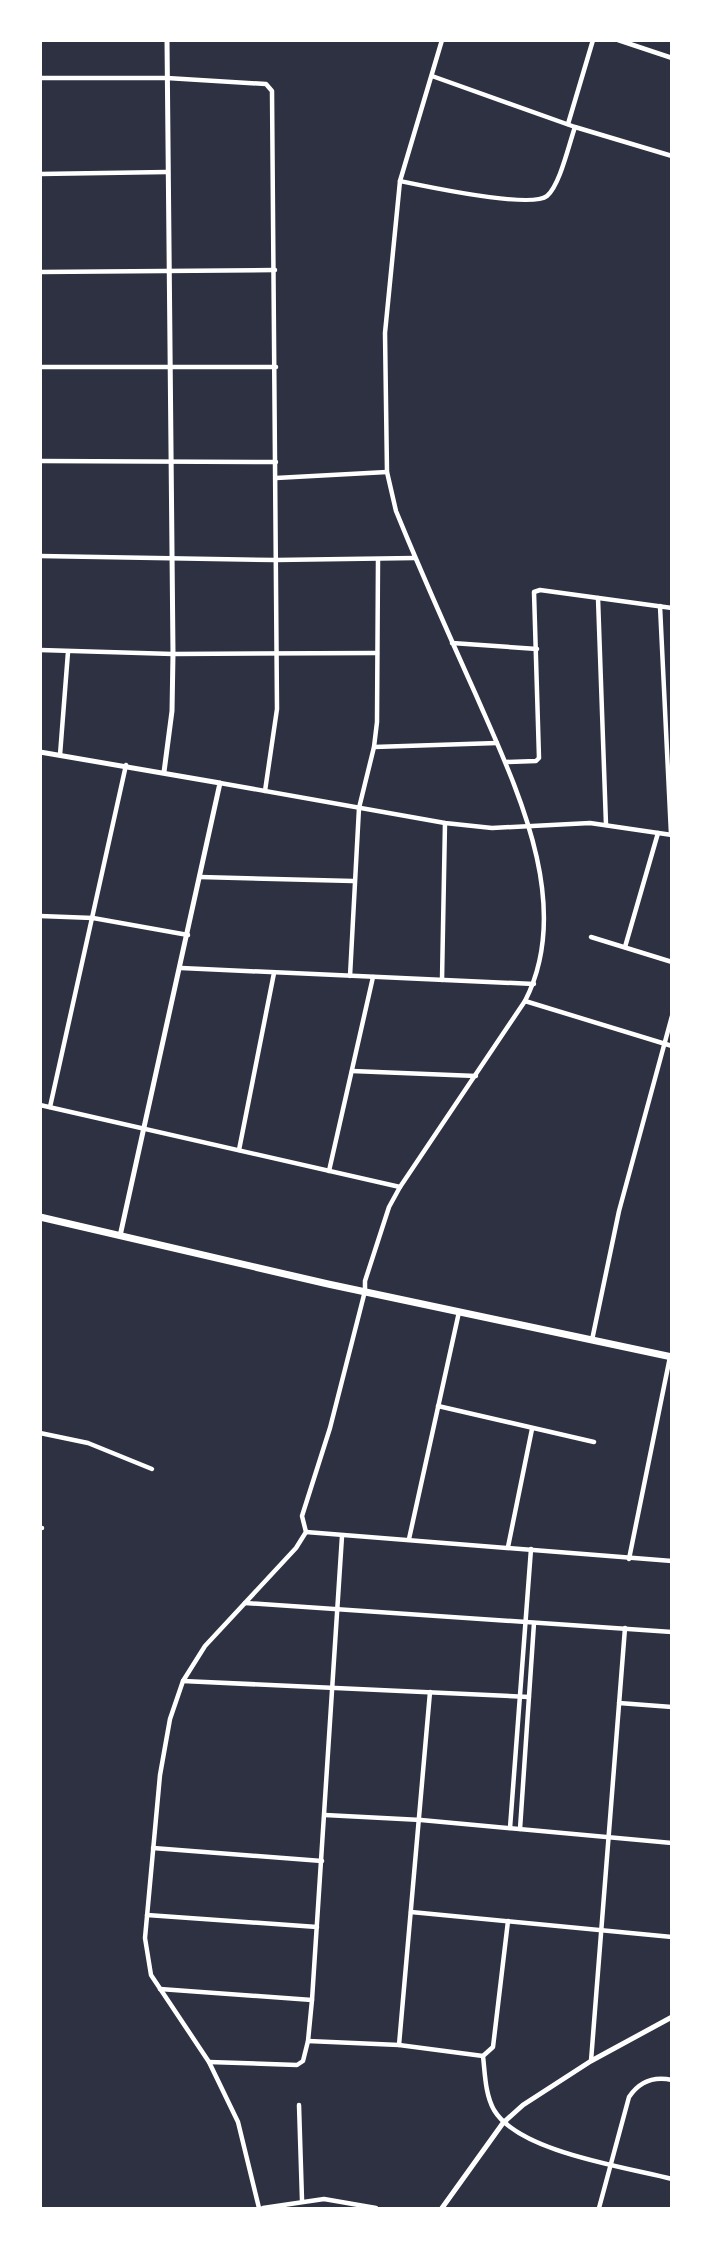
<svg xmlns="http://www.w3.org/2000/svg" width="712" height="2249" viewBox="0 0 712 2249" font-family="'Public Sans',sans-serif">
	<rect width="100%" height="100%" fill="#2d3142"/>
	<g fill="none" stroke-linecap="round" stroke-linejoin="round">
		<g stroke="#fff" stroke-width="4.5">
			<polyline points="618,40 672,58"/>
			<polyline points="432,76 575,127 672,156"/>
			<polyline points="40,78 167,78 266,84 272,91 277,709 265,791"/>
			<polyline points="568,124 593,40"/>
			<polyline points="40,174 167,172"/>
			<path d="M400,181C424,186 531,209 547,196C560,185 569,144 575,127"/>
			<polyline points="40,272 275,270"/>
			<polyline points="40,367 276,367"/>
			<polyline points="40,461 276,462"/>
			<polyline points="276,478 387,472"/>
			<polyline points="40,556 276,560 415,558"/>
			<polyline points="598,598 606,825"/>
			<polyline points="660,606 671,834"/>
			<polyline points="452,643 537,649"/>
			<polyline points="40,650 173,654 377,653"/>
			<polyline points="374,747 497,743"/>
			<polyline points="60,755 68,652"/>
			<polyline points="506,762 536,761 539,758 534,592 540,590 672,608"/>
			<polyline points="220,783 445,823 492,828 590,823 672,835"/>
			<polyline points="200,877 353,881"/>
			<polyline points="40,916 93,918 188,935"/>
			<polyline points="591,937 672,962"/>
			<polyline points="625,947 658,833"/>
			<polyline points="181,968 534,984"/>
			<polyline points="350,976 359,808 374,747 377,722 378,560"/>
			<polyline points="442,980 445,823"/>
			<polyline points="525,1001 672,1046"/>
			<polyline points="352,1071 476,1076"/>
			<polyline points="40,1105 400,1187"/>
			<polyline points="50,1107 126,765"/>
			<polyline points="239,1150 274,973"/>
			<polyline points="329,1171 373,977"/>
			<polyline points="592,1340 619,1211 672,1016"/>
			<polyline points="438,1406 594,1442"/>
			<polyline points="40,1433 88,1443 152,1469"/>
			<polyline points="40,1528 42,1528"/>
			<polyline points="306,1532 672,1561"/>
			<polyline points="409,1539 459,1312"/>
			<polyline points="508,1547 532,1429"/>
			<polyline points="629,1559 670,1357"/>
			<polyline points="245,1603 672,1632"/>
			<polyline points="183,1681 529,1697"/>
			<polyline points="619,1703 672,1707"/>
			<polyline points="325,1815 421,1820 672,1843"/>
			<polyline points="510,1828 531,1549"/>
			<polyline points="520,1829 534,1623"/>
			<polyline points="153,1848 322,1861"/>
			<polyline points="411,1912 672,1937"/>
			<polyline points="147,1915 317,1927"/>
			<path d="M508,1921L493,2047L483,2056C485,2073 485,2094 494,2110C519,2152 625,2167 672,2179"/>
			<polyline points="160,1989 312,2000"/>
			<polyline points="308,2041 399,2045 483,2056"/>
			<polyline points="399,2045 430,1692"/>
			<polyline points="591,2061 625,1628"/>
			<polyline points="209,2062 297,2065 303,2061 308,2041 312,2000 342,1536"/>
			<polyline points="299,2105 302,2200"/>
			<path d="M259,2208L238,2122L209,2062L151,1975L145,1938L160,1775L170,1719L183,1681L205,1646L296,1548L306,1532L302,1516L330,1428L365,1291V1281L389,1207L400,1187L525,1001C575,904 515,785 476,695C453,644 430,592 408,540L396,511L387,472L385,333L400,181L442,40"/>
			<polyline points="263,2208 324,2199 376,2208"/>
			<path d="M599,2208L629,2097C639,2082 654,2076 672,2080"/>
		</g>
		<g stroke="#fff" stroke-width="5">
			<polyline points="40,752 220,783 120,1236"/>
			<polyline points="164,772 172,711 173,654 167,40"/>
			<polyline points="442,2208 503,2123 523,2105 591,2061 672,2017"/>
		</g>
		<polyline stroke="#fff" stroke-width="7" points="40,1217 328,1284 672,1357"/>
	</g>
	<rect width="712" height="2249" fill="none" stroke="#ffffff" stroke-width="84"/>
</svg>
